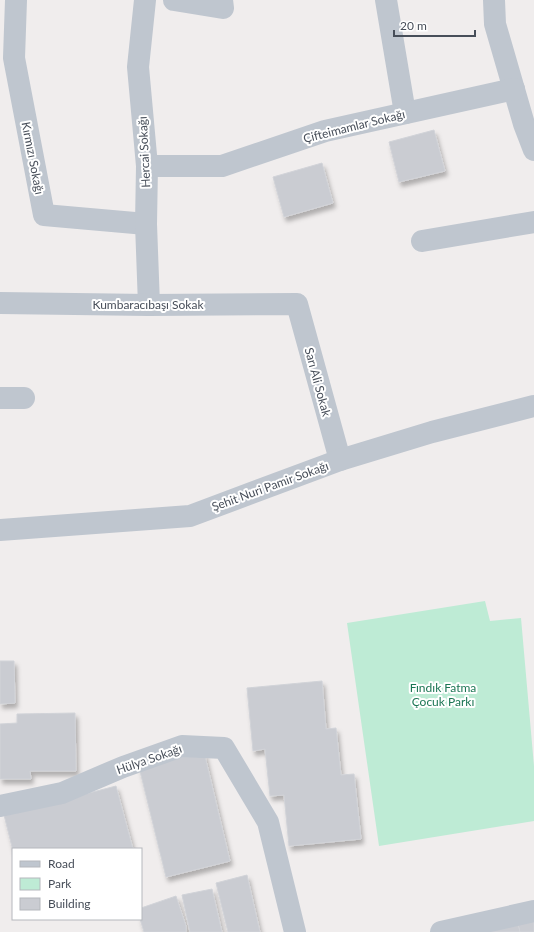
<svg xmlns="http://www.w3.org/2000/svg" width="534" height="932" viewBox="0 0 534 932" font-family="Lato,sans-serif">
	<defs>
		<filter id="shadow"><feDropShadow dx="2.5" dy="4.5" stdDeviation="2" flood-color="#0004"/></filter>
	</defs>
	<rect width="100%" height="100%" fill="#f0eded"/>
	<polygon fill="#beebd5" points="485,601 490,621 521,618 534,766 534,821 379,846 347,623"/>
	<g fill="#caccd2" stroke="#d1d3d8" filter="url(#shadow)">
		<polygon points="434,130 445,171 399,182 389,142"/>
		<polygon points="322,163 333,203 284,217 273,177"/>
		<polygon points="0,661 14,661 15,703 0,704"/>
		<polygon points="322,681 326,729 336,728 341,775 354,774 361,839 289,846 284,795 270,796 265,749 253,751 247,688"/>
		<polygon points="75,713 76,771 30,771 31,779 0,779 0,724 17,723 17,714"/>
		<polygon points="204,752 230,861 166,877 139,767"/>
		<polygon points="116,786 133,849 13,849 13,851 4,815"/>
		<polygon points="247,875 260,932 228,932 216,883"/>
		<polygon points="212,889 222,932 190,932 182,895"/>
		<polygon points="176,896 186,926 186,932 144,932 140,919 141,908"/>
		<polygon points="534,920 534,932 520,932 518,924"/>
		<polygon points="518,924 520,932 475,932"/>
	</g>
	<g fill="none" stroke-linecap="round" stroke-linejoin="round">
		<g stroke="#bfc6cf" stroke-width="22">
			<polyline points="16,0 14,58 44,215 146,224"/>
			<polyline points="145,0 138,67 147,166 146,224 149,305"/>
			<polyline points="174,0 223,8 222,0"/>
			<polyline points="386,0 405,113"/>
			<polyline points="494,0 495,24 524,124 534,150"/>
			<polyline points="147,166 222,166 325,131 514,89"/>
			<polyline points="422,241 534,222"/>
			<polyline points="0,303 149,305 297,304 340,460"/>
			<polyline points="0,398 24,398"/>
			<polyline points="0,530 190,516 340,460 432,432 534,406"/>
			<polyline points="0,806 62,793 123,767 182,746 224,748 268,822 295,932"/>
			<polyline points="441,932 534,911"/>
		</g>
	</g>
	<g text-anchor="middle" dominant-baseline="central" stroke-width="4" stroke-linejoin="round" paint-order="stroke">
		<g font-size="12" fill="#474e59" stroke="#fff">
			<text transform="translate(354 126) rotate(-14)">Çifteimamlar Sokağı</text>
			<text transform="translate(144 152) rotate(-93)">Hercai Sokağı</text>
			<text transform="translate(33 158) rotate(79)">Kırmızı Sokağı</text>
			<text x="148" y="304">Kumbaracıbaşı Sokak</text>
			<text transform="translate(318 382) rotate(75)">Sarı Ali Sokak</text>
			<text transform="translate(270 486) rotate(-20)">Şehit Nuri Pamir Sokağı</text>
			<text transform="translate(149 759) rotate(-19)">Hülya Sokağı</text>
		</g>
		<g font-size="12" fill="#1c7654" stroke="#fff">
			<text x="443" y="687">Fındık Fatma<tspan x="443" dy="14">Çocuk Parkı</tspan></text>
		</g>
	</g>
	<rect x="12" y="848" width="130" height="72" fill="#ffffff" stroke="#b5b8bd"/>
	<rect x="20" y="861" width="20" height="6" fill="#bfc6cf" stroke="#b5b8bd"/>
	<text x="48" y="868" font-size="12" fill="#474e59">Road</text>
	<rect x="20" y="878" width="20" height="12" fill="#beebd5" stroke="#b5b8bd"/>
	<text x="48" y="888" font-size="12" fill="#474e59">Park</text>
	<rect x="20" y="898" width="20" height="12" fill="#caccd2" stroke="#b5b8bd"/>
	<text x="48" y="908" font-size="12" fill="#474e59">Building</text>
	<path d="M394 30v6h81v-6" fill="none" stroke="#474e59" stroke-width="2"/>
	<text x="400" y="30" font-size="12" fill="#474e59" stroke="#ffffff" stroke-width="3" paint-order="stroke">20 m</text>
</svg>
